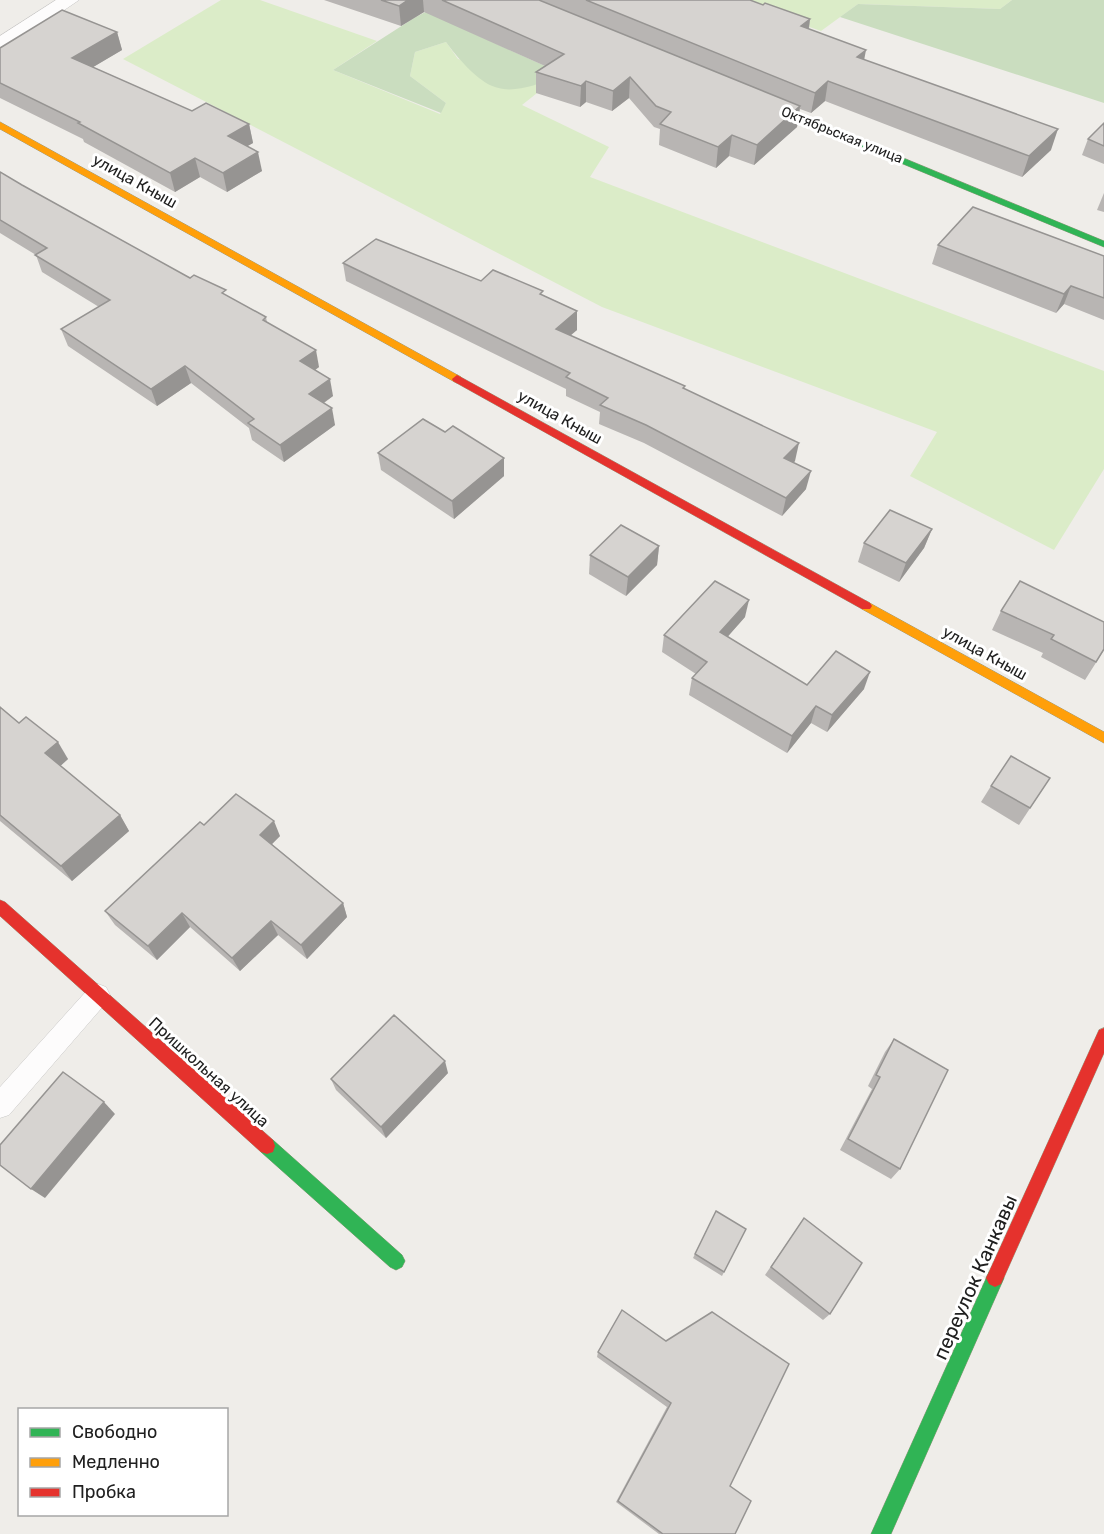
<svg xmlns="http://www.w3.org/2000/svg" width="1104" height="1534" viewBox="0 0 1104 1534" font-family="Rubik,sans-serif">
	<rect width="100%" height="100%" fill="#efede9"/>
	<g fill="#dbecc8">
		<polygon points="221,0 260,0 377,41 333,70 440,114 446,103 410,76 415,52 446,42 458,59 556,78 522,105 609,147 590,177 1104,371 1104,469 1054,550 910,476 937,432 602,307 123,59"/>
		<polygon points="732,0 1012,0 1000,9 858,4 821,31"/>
	</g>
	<g fill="#caddbf">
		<polygon points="1012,0 1104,0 1104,103 840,17 858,4 1000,9"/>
		<path d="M446,1L468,31L554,70L556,78C537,84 514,94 495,87C478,82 456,56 446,42L415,52L410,76L446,103L441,113L333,70L414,18Z"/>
	</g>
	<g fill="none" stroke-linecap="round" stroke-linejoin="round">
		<defs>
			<polygon id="lane" points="98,984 106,987 110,995 106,1003 9,1115 0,1118 0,1087 90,987"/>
			<polygon id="street" points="56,0 79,0 7,49 0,51 0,36"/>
			<g id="fast">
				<polygon points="756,97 1104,241 1104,247 753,102 753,98"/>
				<polygon points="267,1138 273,1140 402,1255 405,1261 402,1267 396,1270 390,1267 261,1152 259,1146 261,1140"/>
				<polygon points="995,1269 1001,1272 1004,1278 891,1534 871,1534 989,1272"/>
			</g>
			<g id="slow">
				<polygon points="0,122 461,377 462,379 457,383 453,381 0,129"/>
				<polygon points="866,601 1104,732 1104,743 862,609 860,606"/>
			</g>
			<g id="jam">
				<polygon points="457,375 870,603 872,606 870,609 862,609 453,381 452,379"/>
				<polygon points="0,900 5,902 273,1140 275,1146 273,1152 267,1154 261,1152 0,916"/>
				<polygon points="1104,1028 1104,1053 1001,1284 995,1287 989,1284 986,1278 989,1272 1099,1030"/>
			</g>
		</defs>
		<use href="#lane" stroke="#c7c6c5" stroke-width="1"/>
		<use href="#street" stroke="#c7c6c5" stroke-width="1"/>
		<use href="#fast" stroke="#989980" stroke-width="1"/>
		<use href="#slow" stroke="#989980" stroke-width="1"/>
		<use href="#jam" stroke="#989980" stroke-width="1"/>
		<use href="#lane" fill="#fdfcfc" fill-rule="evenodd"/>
		<use href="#street" fill="#fdfcfc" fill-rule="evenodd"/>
		<use href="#fast" fill="#30b455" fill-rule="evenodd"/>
		<use href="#slow" fill="#ff9f0a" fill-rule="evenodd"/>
		<use href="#jam" fill="#e5322d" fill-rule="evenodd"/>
	</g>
	<g fill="#b8b5b3">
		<polygon points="324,0 733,0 810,19 809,29 864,60 1051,150 1022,177 825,101 811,113 800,109 797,127 754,165 729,156 716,168 659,145 660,129 654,127 629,98 612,111 586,102 580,107 536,93 536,72 545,66 424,12 401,26"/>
		<polygon points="117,32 122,50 93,67 192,111 249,124 253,143 247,146 262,171 227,192 200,177 175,192 84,142 83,139 0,98 0,48"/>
		<polygon points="1104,123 1104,164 1082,155 1088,139"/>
		<polygon points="0,172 22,185 190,278 227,296 266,317 267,322 319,367 315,370 333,396 324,403 335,425 284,462 252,440 249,428 191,383 157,406 68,346 61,329 99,307 42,272 36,255 0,233"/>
		<polygon points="1104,193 1104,212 1097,210"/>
		<polygon points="938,245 1104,256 1104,320 1064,304 1056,313 932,264"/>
		<polygon points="343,263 543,295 577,311 577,330 570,335 685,389 795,461 793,463 806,489 782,516 644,443 599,424 600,412 566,396 566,389 346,281"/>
		<polygon points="445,432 504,458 504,476 454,519 381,470 378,453"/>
		<polygon points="932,529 924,548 899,582 858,562 864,543"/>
		<polygon points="659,546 657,565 626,596 589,574 590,555"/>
		<polygon points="1001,611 1104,622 1104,650 1085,680 1041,657 1043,653 992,630"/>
		<polygon points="745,617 727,637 807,685 864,689 827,732 811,723 787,753 689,695 692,678 696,674 662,652 664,635"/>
		<polygon points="0,707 19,723 68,759 60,766 120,815 129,831 72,881 0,821"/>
		<polygon points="1050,778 1019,825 981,802 991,786"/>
		<polygon points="204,825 280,836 272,844 343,903 347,917 307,959 278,935 240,971 190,927 157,960 115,925 105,911"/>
		<polygon points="894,1039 900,1169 891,1179 840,1150 872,1089 868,1086 885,1052"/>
		<polygon points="448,1073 386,1138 336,1090 331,1079"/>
		<polygon points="716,1211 724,1272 722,1276 693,1258"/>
		<polygon points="804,1218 830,1314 823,1320 765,1275"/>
		<polygon points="622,1310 730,1486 735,1534 659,1534 616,1502 667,1407 597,1357 598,1352"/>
	</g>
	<g fill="#969492">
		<polygon points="408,0 423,0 424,12 401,26 399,6"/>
		<polygon points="810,19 807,40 801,26"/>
		<polygon points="117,32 122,50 78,76 72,58"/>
		<polygon points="866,50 862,71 857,57"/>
		<polygon points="630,77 629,98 612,111 613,91"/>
		<polygon points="586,81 586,102 580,107 581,86"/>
		<polygon points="828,81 825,101 811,113 815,93"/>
		<polygon points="800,106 797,127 754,165 757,145"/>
		<polygon points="249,124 253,143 232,155 228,136"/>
		<polygon points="1058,129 1051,150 1022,177 1029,156"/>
		<polygon points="732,135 729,156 716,168 718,147"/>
		<polygon points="258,152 262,171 227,192 223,173"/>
		<polygon points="195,158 200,177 175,192 170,173"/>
		<polygon points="1071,286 1064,304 1056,313 1064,294"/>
		<polygon points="577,311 577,330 556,348 556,329"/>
		<polygon points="316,350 319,367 304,378 300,361"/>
		<polygon points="185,366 191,383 157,406 151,389"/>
		<polygon points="330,379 333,396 312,411 309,394"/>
		<polygon points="332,408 335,425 284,462 280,445"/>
		<polygon points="799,443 795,461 781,476 784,458"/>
		<polygon points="504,458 504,476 454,519 452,501"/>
		<polygon points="811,471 806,489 782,516 786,498"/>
		<polygon points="932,529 924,548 899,582 906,563"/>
		<polygon points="659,546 657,565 626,596 628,577"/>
		<polygon points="749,600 745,617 716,650 720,632"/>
		<polygon points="870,672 864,689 827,732 832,715"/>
		<polygon points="816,706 811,723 787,753 792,736"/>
		<polygon points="58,742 68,759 56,770 45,753"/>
		<polygon points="120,815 129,831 72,881 61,866"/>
		<polygon points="274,821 280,836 266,850 260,835"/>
		<polygon points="343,903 347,917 307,959 301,945"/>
		<polygon points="182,913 190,927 157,960 148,946"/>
		<polygon points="271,921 278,935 240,971 232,958"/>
		<polygon points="445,1061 448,1073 386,1138 381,1127"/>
		<polygon points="104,1102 115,1114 45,1198 31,1189"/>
	</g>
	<g fill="#d6d3d0" stroke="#969492" stroke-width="1.5">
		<polygon points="381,0 408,0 399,6"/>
		<polygon points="442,0 539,0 800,106 757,145 732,135 718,147 660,124 671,112 656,106 630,77 613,91 586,81 581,86 536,72 564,54"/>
		<polygon points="586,0 750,0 763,5 765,3 810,19 801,26 866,50 857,57 1058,129 1029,156 828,81 815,93"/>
		<polygon points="62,10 117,32 72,58 192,111 206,103 249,124 228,136 258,152 223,173 195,158 170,173 78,123 80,122 0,83 0,48"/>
		<polygon points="1104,123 1104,146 1088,139"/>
		<polygon points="0,172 22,185 190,278 194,275 226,290 222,293 266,317 263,320 316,350 300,361 330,379 309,394 332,408 280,445 248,423 254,419 185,366 151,389 61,329 110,300 35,255 47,248 0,220"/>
		<polygon points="973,207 1104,256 1104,298 1071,286 1064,294 938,245"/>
		<polygon points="376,239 481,281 493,270 543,291 540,294 577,311 556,329 685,386 683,388 799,443 784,458 811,471 786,498 646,425 600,405 608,398 566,377 570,373 343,263"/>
		<polygon points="423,419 445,432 453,426 504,458 452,501 378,453"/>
		<polygon points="890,510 932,529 906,563 864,543"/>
		<polygon points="621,525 659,546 628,577 590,555"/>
		<polygon points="715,581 749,600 720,632 807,685 836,651 870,672 832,715 816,706 792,736 692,678 707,662 664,635"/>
		<polygon points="1020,581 1104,622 1104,649 1096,662 1051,639 1054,635 1001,611"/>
		<polygon points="0,707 19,723 26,717 58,742 45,753 120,815 61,866 0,815"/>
		<polygon points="1011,756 1050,778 1030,808 991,786"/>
		<polygon points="236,794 274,821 260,835 343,903 301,945 271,921 232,958 182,913 148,946 105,911 200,822 204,825"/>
		<polygon points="394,1015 445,1061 381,1127 331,1079"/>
		<polygon points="894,1039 948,1070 900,1169 848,1139 880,1077 876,1075"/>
		<polygon points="63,1072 104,1102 31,1189 0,1165 0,1145"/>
		<polygon points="716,1211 746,1229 724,1272 695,1254"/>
		<polygon points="804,1218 862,1263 830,1314 771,1267"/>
		<polygon points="622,1310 666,1341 712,1312 789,1364 730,1486 751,1501 735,1534 663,1534 618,1501 671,1403 598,1352"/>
	</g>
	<g text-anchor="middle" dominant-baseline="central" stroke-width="6" stroke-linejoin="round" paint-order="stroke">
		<g font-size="14" fill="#202020" stroke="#fff">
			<text transform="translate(842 135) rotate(22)">Октябрьская улица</text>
		</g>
		<g font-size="16" fill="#202020" stroke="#fff">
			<text transform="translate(135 181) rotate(29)">улица Кныш</text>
			<text transform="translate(560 417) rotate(29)">улица Кныш</text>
			<text transform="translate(985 653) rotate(29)">улица Кныш</text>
			<text transform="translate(209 1072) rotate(42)">Пришкольная улица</text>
		</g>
		<g font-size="20" fill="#202020" stroke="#fff">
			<text transform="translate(975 1277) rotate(-66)">переулок Канкавы</text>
		</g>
	</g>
	<rect x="18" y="1408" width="210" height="108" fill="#ffffff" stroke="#a6a6a6" stroke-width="1.5"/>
	<rect x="30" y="1428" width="30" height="9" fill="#30b455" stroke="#a6a6a6" stroke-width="1.5"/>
	<text x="72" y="1438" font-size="18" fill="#202020">Свободно</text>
	<rect x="30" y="1458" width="30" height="9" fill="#ff9f0a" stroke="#a6a6a6" stroke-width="1.5"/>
	<text x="72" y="1468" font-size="18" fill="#202020">Медленно</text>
	<rect x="30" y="1488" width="30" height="9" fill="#e5322d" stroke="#a6a6a6" stroke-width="1.5"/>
	<text x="72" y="1498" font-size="18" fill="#202020">Пробка</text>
</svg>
